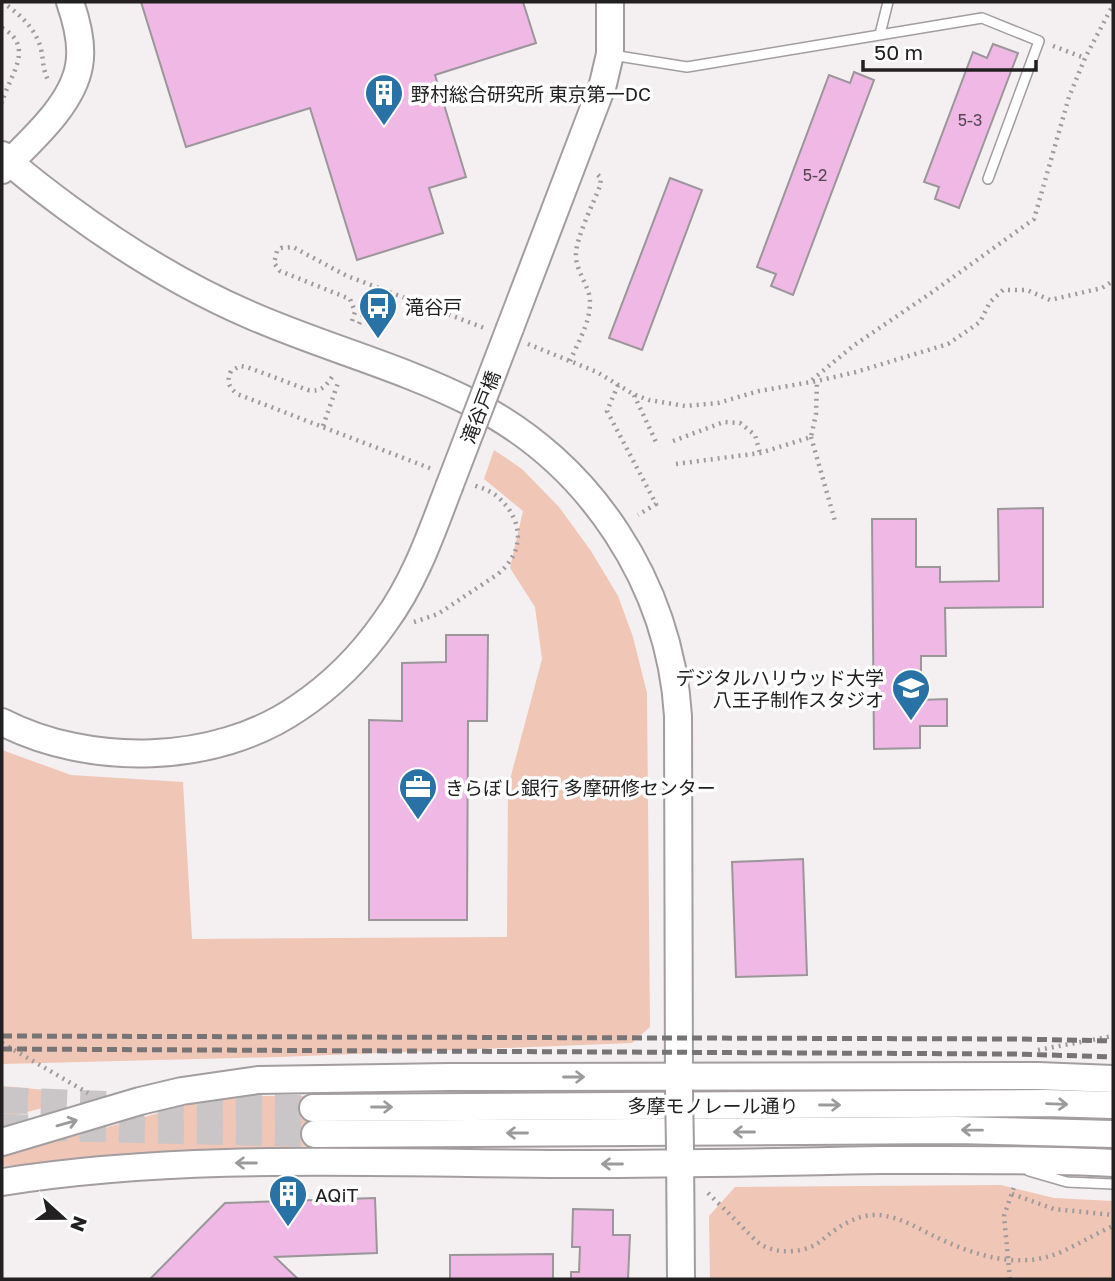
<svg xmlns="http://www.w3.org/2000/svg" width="1115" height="1281" viewBox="0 0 1115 1281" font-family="'Golos Text','Noto Sans JP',sans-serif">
	<rect width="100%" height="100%" fill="#f4eff0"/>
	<g fill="#f0c6b7">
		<polygon points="494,450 522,469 559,507 591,551 618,596 633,637 647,693 650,1027 632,1043 280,1057 2,1064 2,750 71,775 183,782 192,939 507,937 508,787 542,659 535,607 510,568 523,511 484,479"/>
		<polygon points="2,1086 46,1090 53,1093 54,1100 51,1106 2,1118"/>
		<polygon points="259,1096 308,1096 310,1146 2,1166 2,1156 199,1102"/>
		<polygon points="1001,1185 1054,1198 1113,1201 1113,1279 710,1279 709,1216 735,1187"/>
	</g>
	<g fill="#efb8e5" stroke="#9a9699" stroke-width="2">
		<polygon points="141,2 523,2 536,43 435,75 466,177 429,188 443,233 357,260 310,108 186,147"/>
		<polygon points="993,44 1018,53 959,208 935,199 939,187 924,182 973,52 987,58"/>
		<polygon points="854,72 874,80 793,295 771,286 776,274 757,267 829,75 850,83"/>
		<polygon points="670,178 702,190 642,350 609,338"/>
		<polygon points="1043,508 1043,607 945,608 946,656 921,656 921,700 947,699 947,726 920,726 920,748 874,749 872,519 916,519 916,567 940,567 940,582 999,581 998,509"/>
		<polygon points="446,635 488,635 487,721 468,721 467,920 369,920 369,720 402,721 402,663 446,662"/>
		<polygon points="803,859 807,975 736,977 732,862"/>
		<polygon points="375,1198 377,1253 275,1257 298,1279 150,1279 225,1203"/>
		<polygon points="573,1209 613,1210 613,1235 630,1235 628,1279 571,1279 571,1272 579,1272 580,1247 572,1247"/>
		<polygon points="553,1254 553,1279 450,1279 450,1255"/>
	</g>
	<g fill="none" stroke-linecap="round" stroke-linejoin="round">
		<g stroke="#cac6c7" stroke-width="26" stroke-dasharray="26 13" stroke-linecap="butt">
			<polyline points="2,1100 187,1107 313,1108"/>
			<polyline points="2,1127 315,1134"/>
		</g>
		<defs>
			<g id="lane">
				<polyline points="880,34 888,2"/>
				<polyline points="612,55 687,67 982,18 1039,41 988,179"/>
				<polyline points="1029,1171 1067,1182 1113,1184"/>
			</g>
			<g id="secondary">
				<path d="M2,155C22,174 45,191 68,208C125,250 185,287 250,315C323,347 401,367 472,403C590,462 670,584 678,716L679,1090"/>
				<path d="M2,170C29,142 72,106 79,66C83,45 77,22 70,2"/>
				<polyline points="510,328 603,84 610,54 610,2"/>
				<path d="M2,722C90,767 215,765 298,708C331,686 362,655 385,622C415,581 431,534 449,487"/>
				<polyline points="313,1108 1045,1103 1113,1105"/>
				<polyline points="315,1134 956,1130 1113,1134"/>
				<polyline points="2,1142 140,1101 182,1091 258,1080 449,1077 1038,1076 1113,1079"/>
				<polyline points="680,1148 681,1279"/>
				<path d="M2,1182C191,1152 390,1164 582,1164C683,1164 783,1162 884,1160C961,1160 1037,1159 1113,1163"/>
			</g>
		</defs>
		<use href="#lane" stroke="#a39d9f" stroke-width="12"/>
		<use href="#secondary" stroke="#a39d9f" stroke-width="30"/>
		<g stroke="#9f9b9c" stroke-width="4.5" stroke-dasharray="2 5" stroke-linecap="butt">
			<path d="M2,2C19,13 36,29 41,49C44,63 42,68 49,82"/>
			<path d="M2,28C37,47 8,77 2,103"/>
			<polyline points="1053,46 1085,58"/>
			<polyline points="352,321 355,312 350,299 280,271 274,263 277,251 281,248 293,247 347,276 487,329"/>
			<polyline points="359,324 376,287"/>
			<polyline points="528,344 597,372 633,394 649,400 685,406 718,403 759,391 817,381 856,372 948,344 980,322 990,302 1003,290 1027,290 1050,300 1102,288 1113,281"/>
			<path d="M570,361C579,340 594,316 589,294C585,280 575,268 576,253C577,236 593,204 600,186L601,178L595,172"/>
			<path d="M332,377C325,387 321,392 308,390L247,367L240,366L231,371C226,382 229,387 237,394L432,469"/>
			<polyline points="812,380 853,346 931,293 1034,219 1069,97 1085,58 1113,5"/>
			<polyline points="618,385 607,411 656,504 638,515"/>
			<polyline points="634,395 656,442"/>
			<polyline points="323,426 339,380"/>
			<polyline points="811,437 835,521"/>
			<polyline points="673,441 724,422 740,423 755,435 760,453"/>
			<polyline points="676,464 760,453 811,437 816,414 817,381"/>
			<path d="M414,622L438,614L498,574C525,551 524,521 498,497C491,491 482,488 473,485"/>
			<polyline points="2,1043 88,1093"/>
			<polyline points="1038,1050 1113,1036"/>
			<path d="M708,1193C721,1206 734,1218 746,1231C751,1235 756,1242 762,1245C779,1255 807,1253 822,1240C836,1228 854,1216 873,1215C896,1214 919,1229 938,1238C977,1256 1019,1270 1061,1252C1079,1244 1095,1234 1113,1226"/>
			<polyline points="1012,1194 1054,1209 1113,1215"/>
			<polyline points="1010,1279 1004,1216 1015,1184"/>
		</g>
		<use href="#lane" stroke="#fff" stroke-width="9"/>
		<use href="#secondary" stroke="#fff" stroke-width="26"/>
		<g stroke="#777475" stroke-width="5" stroke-dasharray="10 5" stroke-linecap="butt">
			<polyline points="2,1036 1019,1039 1113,1041"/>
			<polyline points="2,1049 1017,1054 1113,1057"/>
		</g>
		<defs>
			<g id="secondary-bridge">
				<polyline points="449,487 510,328"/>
				<polyline points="679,1090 680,1148"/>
			</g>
		</defs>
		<use href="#secondary-bridge" stroke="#a39d9f" stroke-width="30" stroke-linecap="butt"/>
		<use href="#secondary-bridge" stroke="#fff" stroke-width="26"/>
	</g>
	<defs><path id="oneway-shaft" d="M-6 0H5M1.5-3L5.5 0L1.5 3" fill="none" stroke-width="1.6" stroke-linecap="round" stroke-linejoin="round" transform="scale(1.75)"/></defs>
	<g stroke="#9c9b9b">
		<use href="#oneway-shaft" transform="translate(574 1077)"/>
		<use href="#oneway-shaft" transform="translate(1057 1104) rotate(2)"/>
		<use href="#oneway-shaft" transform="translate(830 1105)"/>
		<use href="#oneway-shaft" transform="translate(382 1107)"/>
		<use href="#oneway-shaft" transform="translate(67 1123) rotate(-16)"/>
		<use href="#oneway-shaft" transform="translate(972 1130) rotate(-179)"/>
		<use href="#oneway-shaft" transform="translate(744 1132) rotate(180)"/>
		<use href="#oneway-shaft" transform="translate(517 1133) rotate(180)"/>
		<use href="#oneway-shaft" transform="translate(246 1163) rotate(180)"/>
		<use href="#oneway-shaft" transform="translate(612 1164) rotate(180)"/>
	</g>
	<defs>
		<symbol id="building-pin" viewBox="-11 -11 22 30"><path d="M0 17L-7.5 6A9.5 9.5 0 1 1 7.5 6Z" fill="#2872a5" stroke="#fff"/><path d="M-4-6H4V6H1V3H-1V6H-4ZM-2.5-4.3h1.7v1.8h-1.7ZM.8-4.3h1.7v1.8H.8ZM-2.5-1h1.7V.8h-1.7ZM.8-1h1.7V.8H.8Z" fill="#fff"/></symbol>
		<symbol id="bus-pin" viewBox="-11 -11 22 30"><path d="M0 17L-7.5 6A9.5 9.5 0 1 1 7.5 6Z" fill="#2872a5" stroke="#fff"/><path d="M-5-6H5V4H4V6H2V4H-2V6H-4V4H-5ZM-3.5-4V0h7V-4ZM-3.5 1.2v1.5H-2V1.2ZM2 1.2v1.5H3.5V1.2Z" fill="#fff"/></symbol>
		<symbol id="university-pin" viewBox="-11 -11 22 30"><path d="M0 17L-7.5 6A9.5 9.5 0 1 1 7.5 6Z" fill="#2872a5" stroke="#fff"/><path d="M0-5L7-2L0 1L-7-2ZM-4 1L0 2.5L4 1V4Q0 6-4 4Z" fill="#fff"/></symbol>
		<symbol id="office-pin" viewBox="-11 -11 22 30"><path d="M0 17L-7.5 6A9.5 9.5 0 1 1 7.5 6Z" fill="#2872a5" stroke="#fff"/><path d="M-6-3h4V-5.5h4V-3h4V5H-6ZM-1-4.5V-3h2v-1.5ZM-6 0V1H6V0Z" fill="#fff"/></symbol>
	</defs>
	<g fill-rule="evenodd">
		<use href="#building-pin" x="362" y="71" width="44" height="60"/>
		<use href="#bus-pin" x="356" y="284" width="44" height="60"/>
		<use href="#university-pin" x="889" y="666" width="44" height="60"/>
		<use href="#office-pin" x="396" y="765" width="44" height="60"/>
		<use href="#building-pin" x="266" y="1172" width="44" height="60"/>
	</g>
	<g text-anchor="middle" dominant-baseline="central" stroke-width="7" stroke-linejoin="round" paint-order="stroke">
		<g font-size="16" fill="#554652">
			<text x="970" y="120">5-3</text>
			<text x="815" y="175">5-2</text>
		</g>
		<g font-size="19" fill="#222021" stroke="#fff" text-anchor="start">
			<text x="411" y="93">野村総合研究所 東京第一DC</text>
			<text x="405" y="306">滝谷戸</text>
			<text x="884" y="677" text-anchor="end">デジタルハリウッド大学<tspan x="884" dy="22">八王子制作スタジオ</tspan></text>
			<text x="445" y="787">きらぼし銀行 多摩研修センター</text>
			<text x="315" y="1194">AQiT</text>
		</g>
		<g font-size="19" fill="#222021" stroke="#fff">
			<text transform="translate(480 407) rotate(-69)">滝谷戸橋</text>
			<text x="713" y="1105">多摩モノレール通り</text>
		</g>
	</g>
	<rect width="1115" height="1281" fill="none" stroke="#222021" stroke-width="7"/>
	<g transform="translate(63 1218) rotate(111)" stroke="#ffffff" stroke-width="5" paint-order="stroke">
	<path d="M0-5L12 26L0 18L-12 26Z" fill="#222021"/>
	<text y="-10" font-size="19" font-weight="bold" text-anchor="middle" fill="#222021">N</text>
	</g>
	<path d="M863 60v10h173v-10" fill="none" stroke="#222021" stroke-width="3.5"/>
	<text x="874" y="60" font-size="21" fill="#222021" stroke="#ffffff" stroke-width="5" paint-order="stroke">50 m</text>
</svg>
